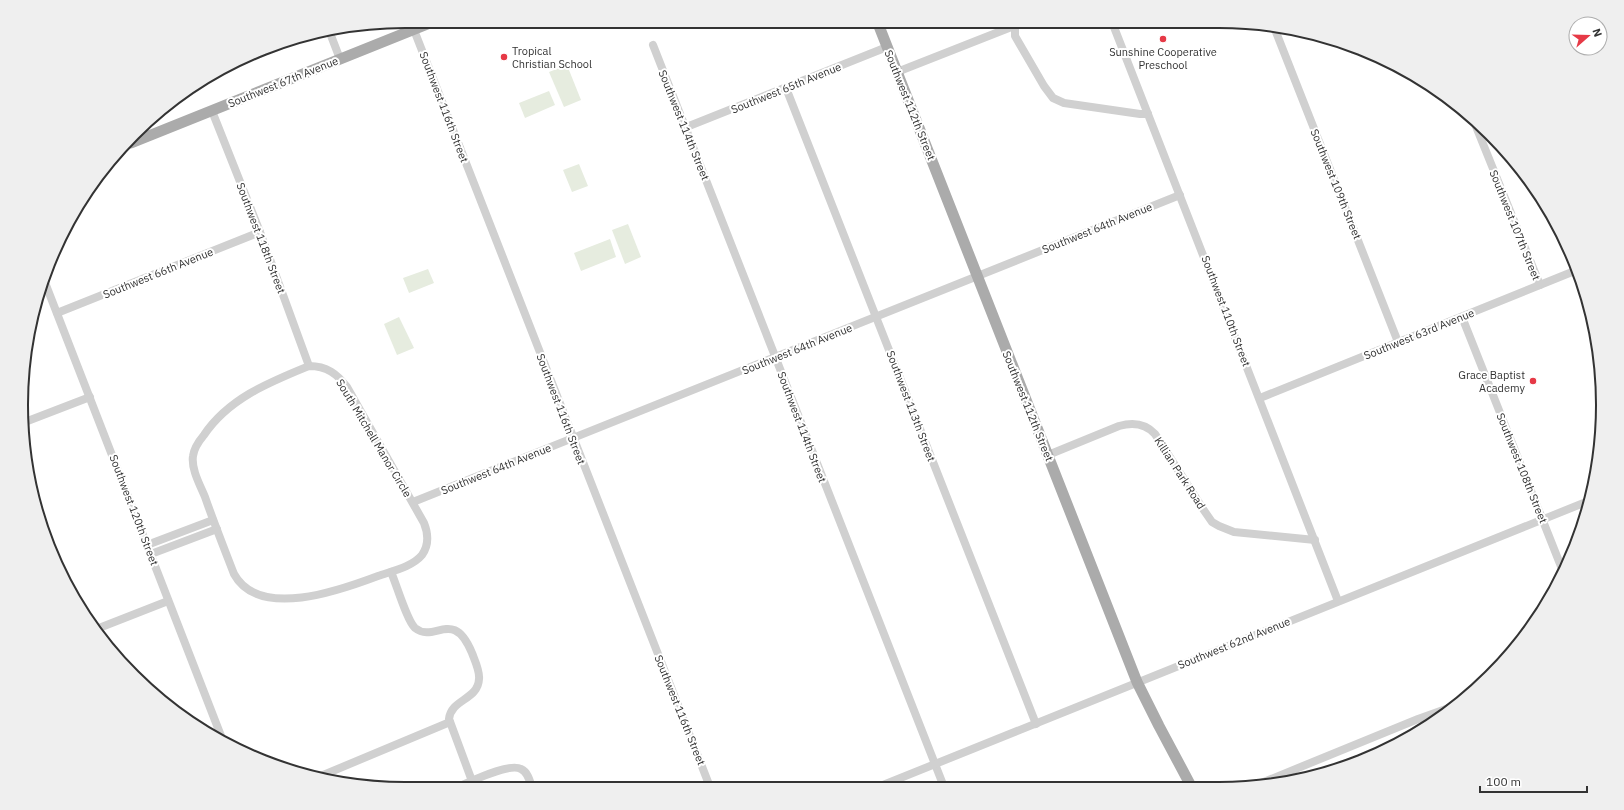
<svg xmlns="http://www.w3.org/2000/svg" width="1624" height="810" viewBox="0 0 1624 810" font-family="'IBM Plex Sans',sans-serif">
	<rect width="100%" height="100%" fill="#fff"/>
	<g fill="#e6ecdf">
		<polygon points="567,65 581,100 564,107 549,72"/>
		<polygon points="549,91 555,105 525,118 519,103"/>
		<polygon points="579,164 588,186 572,192 563,170"/>
		<polygon points="628,224 641,257 625,264 612,230"/>
		<polygon points="610,239 616,257 581,271 574,253"/>
		<polygon points="428,269 434,283 409,293 403,278"/>
		<polygon points="399,317 414,348 397,355 384,324"/>
	</g>
	<g fill="none" stroke-linecap="round" stroke-linejoin="round">
		<g stroke="#d0d0d0" stroke-width="8">
			<polyline points="1015,22 1015,36 1044,86 1053,98 1064,103 1140,114 1148,114"/>
			<polyline points="1112,22 1338,601"/>
			<polyline points="1274,27 1398,342"/>
			<polyline points="414,30 710,787"/>
			<polyline points="330,33 340,59"/>
			<polyline points="653,45 944,787"/>
			<polyline points="897,72 1024,22"/>
			<polyline points="786,88 1036,724"/>
			<polyline points="212,111 260,232 309,366"/>
			<polyline points="1473,119 1540,285"/>
			<polyline points="684,128 887,47"/>
			<polyline points="44,280 223,741"/>
			<polyline points="57,313 260,232"/>
			<polyline points="1462,317 1564,574"/>
			<path d="M309,366C327,366 337,374 347,387L424,523C428,533 429,545 422,555C412,567 392,571 378,576C341,590 259,620 234,574C224,548 214,523 205,497C200,485 191,469 193,456C194,448 199,441 204,435C229,398 270,382 309,366Z"/>
			<polyline points="1260,398 1577,270"/>
			<polyline points="25,422 90,397"/>
			<path d="M1048,455L1119,426C1133,422 1145,423 1155,434L1203,509L1212,522L1219,526L1234,532L1315,540"/>
			<polyline points="413,502 1180,195"/>
			<polyline points="147,545 213,520"/>
			<polyline points="151,554 217,529"/>
			<path d="M391,572C396,583 407,621 415,628C435,644 453,607 472,653C475,661 480,671 479,679C478,700 451,699 449,719L472,781"/>
			<polyline points="99,628 168,601"/>
			<polyline points="316,778 450,722"/>
			<polyline points="1254,786 1418,719 1457,705"/>
			<polyline points="878,787 1591,500"/>
			<path d="M455,788C468,783 509,762 521,769C528,772 530,781 532,788"/>
		</g>
		<g stroke="#ababab" stroke-width="11">
			<polyline points="877,21 1137,682 1159,726 1191,786"/>
			<polyline points="131,143 435,21"/>
		</g>
	</g>
	<g fill="#e63946" stroke="#fff" stroke-width="1.5">
		<circle cx="1163" cy="39" r="4"/>
		<circle cx="504" cy="57" r="4"/>
		<circle cx="1533" cy="381" r="4"/>
	</g>
	<g text-anchor="middle" dominant-baseline="central" stroke-width="4" stroke-linejoin="round" paint-order="stroke">
		<g font-size="11" fill="#333" stroke="#fff" text-anchor="start">
			<text x="512" y="51">Tropical<tspan x="512" dy="13">Christian School</tspan></text>
			<text x="1163" y="52" text-anchor="middle">Sunshine Cooperative<tspan x="1163" dy="13">Preschool</tspan></text>
			<text x="1525" y="375" text-anchor="end">Grace Baptist<tspan x="1525" dy="13">Academy</tspan></text>
		</g>
		<g font-size="11" fill="#333" stroke="#fff">
			<text transform="translate(283 82) rotate(-22)">Southwest 67th Avenue</text>
			<text transform="translate(786 88) rotate(-22)">Southwest 65th Avenue</text>
			<text transform="translate(910 105) rotate(68)">Southwest 112th Street</text>
			<text transform="translate(444 107) rotate(69)">Southwest 116th Street</text>
			<text transform="translate(684 125) rotate(68)">Southwest 114th Street</text>
			<text transform="translate(1336 184) rotate(68)">Southwest 109th Street</text>
			<text transform="translate(1515 225) rotate(68)">Southwest 107th Street</text>
			<text transform="translate(1097 228) rotate(-22)">Southwest 64th Avenue</text>
			<text transform="translate(261 238) rotate(69)">Southwest 118th Street</text>
			<text transform="translate(158 273) rotate(-22)">Southwest 66th Avenue</text>
			<text transform="translate(1226 311) rotate(69)">Southwest 110th Street</text>
			<text transform="translate(1419 334) rotate(-22)">Southwest 63rd Avenue</text>
			<text transform="translate(797 349) rotate(-22)">Southwest 64th Avenue</text>
			<text transform="translate(911 406) rotate(69)">Southwest 113th Street</text>
			<text transform="translate(1028 406) rotate(68)">Southwest 112th Street</text>
			<text transform="translate(561 409) rotate(69)">Southwest 116th Street</text>
			<text transform="translate(802 427) rotate(69)">Southwest 114th Street</text>
			<text transform="translate(374 438) rotate(59)">South Mitchell Manor Circle</text>
			<text transform="translate(1522 468) rotate(68)">Southwest 108th Street</text>
			<text transform="translate(496 469) rotate(-22)">Southwest 64th Avenue</text>
			<text transform="translate(1180 473) rotate(57)">Killian Park Road</text>
			<text transform="translate(134 510) rotate(69)">Southwest 120th Street</text>
			<text transform="translate(1234 643) rotate(-22)">Southwest 62nd Avenue</text>
			<text transform="translate(680 710) rotate(68)">Southwest 116th Street</text>
		</g>
	</g>
	<path d="M0 0H1624V810H0ZM405 28H1219A377 377 0 0 1 1596 405V405A377 377 0 0 1 1219 782H405A377 377 0 0 1 28 405V405A377 377 0 0 1 405 28Z" fill="#efefef" fill-rule="evenodd"/>
	<path fill="none" stroke="#333" stroke-width="2" d="M405 28H1219A377 377 0 0 1 1596 405V405A377 377 0 0 1 1219 782H405A377 377 0 0 1 28 405V405A377 377 0 0 1 405 28Z"/>
	<g transform="translate(1588 36) rotate(70)"><circle r="19" fill="#ffffff" stroke="#adadad"/>
	<path d="M0-3L7 15L0 10L-7 15Z" fill="#e63946"/>
	<text y="-6" font-size="11" font-weight="bold" text-anchor="middle" fill="#333333">N</text>
	</g>
	<path d="M1480 786v6h107v-6" fill="none" stroke="#333333" stroke-width="2"/>
	<text x="1486" y="786" font-size="12" fill="#333333" stroke="#ffffff" stroke-width="3" paint-order="stroke">100 m</text>
</svg>
